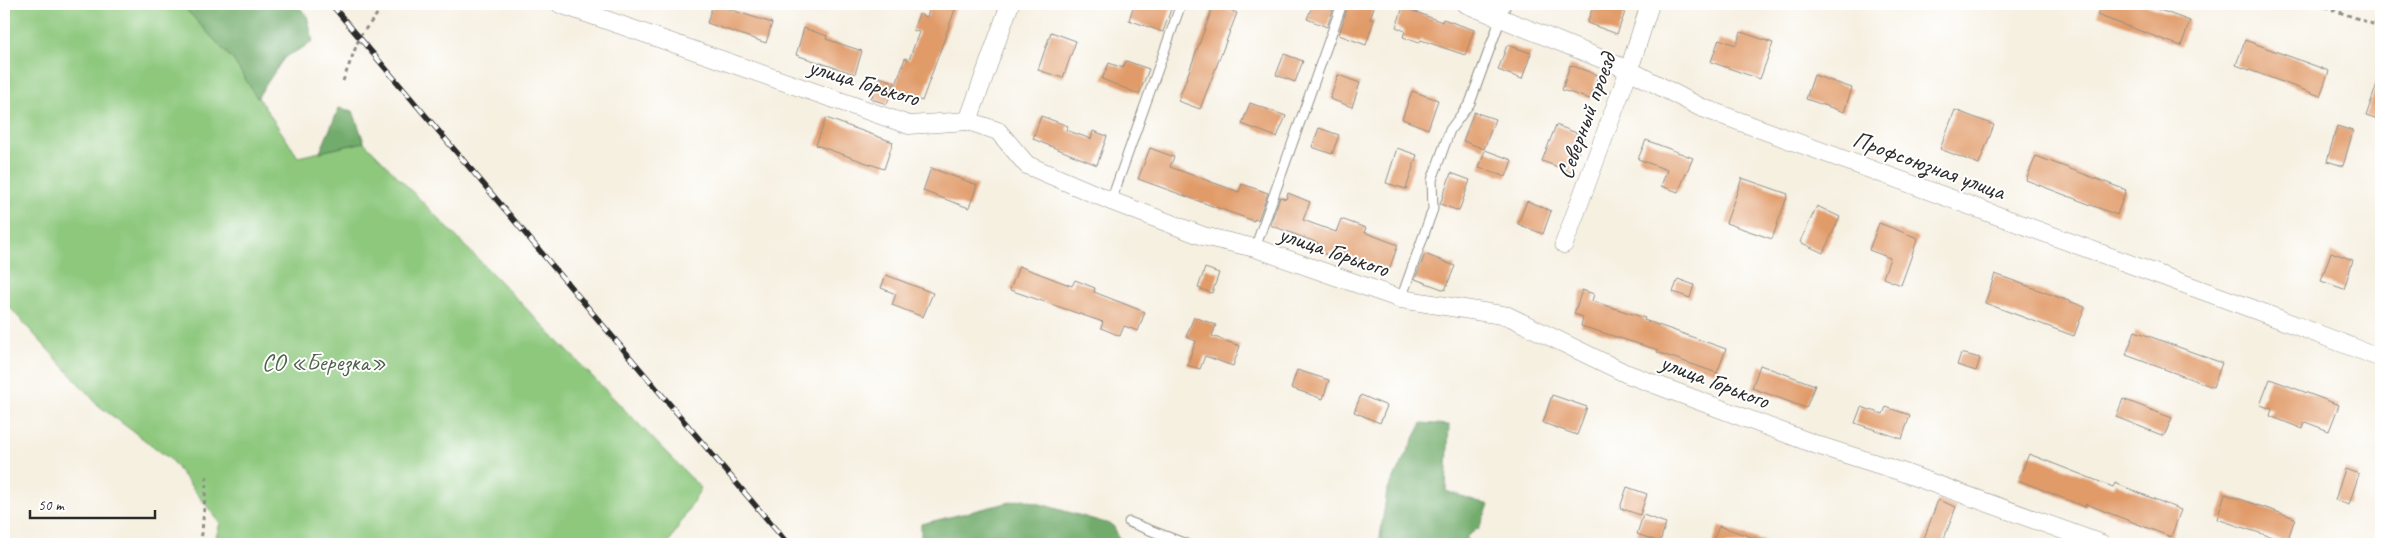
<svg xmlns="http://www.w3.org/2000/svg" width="2385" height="548" viewBox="0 0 2385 548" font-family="Caveat,sans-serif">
	<rect width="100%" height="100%" fill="#fff"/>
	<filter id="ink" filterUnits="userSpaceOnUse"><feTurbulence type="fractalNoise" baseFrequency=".02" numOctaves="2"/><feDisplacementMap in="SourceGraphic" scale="10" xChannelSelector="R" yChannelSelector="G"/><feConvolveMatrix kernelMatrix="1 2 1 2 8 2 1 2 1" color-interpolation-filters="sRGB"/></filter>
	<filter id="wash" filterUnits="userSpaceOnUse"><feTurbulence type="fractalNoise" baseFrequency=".0096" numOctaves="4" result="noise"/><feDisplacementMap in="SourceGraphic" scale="20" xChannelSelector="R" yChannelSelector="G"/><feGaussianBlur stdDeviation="1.12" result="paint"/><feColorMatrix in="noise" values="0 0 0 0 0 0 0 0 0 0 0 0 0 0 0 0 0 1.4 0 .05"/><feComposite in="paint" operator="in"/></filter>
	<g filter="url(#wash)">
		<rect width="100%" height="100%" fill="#f6f0e1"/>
		<polygon fill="#8dc87d" stroke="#5c7a54" points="4,4 181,4 234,61 298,157 364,142 701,488 668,544 214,544 220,523 170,459 99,406 4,301"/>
		<g fill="#72ac6c" stroke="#4e6c4c">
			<polygon points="181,4 296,4 307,15 313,42 284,58 257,98 234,61"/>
			<polygon points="339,108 353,111 364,142 320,152"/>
			<polygon points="1422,423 1449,425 1446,491 1489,505 1479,528 1466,537 1472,544 1379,544 1387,491"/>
			<polygon points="1023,499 1113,525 1122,544 921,544 921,524"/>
		</g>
		<g id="blocks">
			<g fill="#e19b69">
				<polygon points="713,4 772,23 766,43 707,23"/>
				<polygon points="931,4 957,4 922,101 894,91 905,58 909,60 919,32 913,30 919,14 927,17"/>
				<polygon points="1134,4 1157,4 1171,9 1163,32 1129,20"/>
				<polygon points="1214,4 1237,13 1200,109 1178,101"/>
				<polygon points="1313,4 1335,4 1327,27 1307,19"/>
				<polygon points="1348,4 1375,4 1370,19 1374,20 1366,45 1339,35"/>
				<polygon points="1594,4 1628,4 1617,34 1587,23"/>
				<polygon points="2101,4 2143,4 2190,21 2181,46 2097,15"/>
				<polygon points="1403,7 1442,22 1443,19 1474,30 1465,55 1421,40 1419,43 1403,37 1405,31 1396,27"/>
				<polygon points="804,28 827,36 826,39 862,51 855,74 796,55"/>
				<polygon points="1051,32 1076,41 1063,78 1038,70"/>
				<polygon points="1741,32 1773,43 1760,79 1711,62 1719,39 1736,45"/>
				<polygon points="2245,40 2329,71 2320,96 2236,65"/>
				<polygon points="1507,45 1531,53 1522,79 1498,70"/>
				<polygon points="1284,54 1303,61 1295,82 1276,75"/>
				<polygon points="1126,61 1149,69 1139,94 1102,79 1109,63 1123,68"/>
				<polygon points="1570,65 1598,75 1590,99 1562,90"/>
				<polygon points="1338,75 1360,83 1352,107 1330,99"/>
				<polygon points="1814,75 1852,88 1844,112 1806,99"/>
				<polygon points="879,77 895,82 887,104 871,99"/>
				<polygon points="2379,78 2381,78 2381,121 2366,116"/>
				<polygon points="1412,91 1438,100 1428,129 1402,119"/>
				<polygon points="1250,103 1286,116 1277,137 1242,124"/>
				<polygon points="1955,110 1994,125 1979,164 1940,149"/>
				<polygon points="1474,112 1495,119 1484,149 1463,141"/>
				<polygon points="1041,116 1068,126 1066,130 1091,139 1093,131 1107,136 1097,165 1033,139"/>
				<polygon points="826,118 893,142 884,169 816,145"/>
				<polygon points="1556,125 1584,136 1571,172 1542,161"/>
				<polygon points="2337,126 2353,131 2343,166 2327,161"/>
				<polygon points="1319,128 1339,135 1332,154 1312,147"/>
				<polygon points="1646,140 1693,158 1678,192 1661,186 1667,170 1638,159"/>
				<polygon points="1150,148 1174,157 1170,167 1239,192 1242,184 1268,193 1258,220 1254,219 1254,221 1138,179"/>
				<polygon points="1397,148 1417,155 1406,189 1386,183"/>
				<polygon points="1485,150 1512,160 1506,177 1479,168"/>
				<polygon points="2036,156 2126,190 2117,215 2026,180"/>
				<polygon points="931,168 977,185 969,208 923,191"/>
				<polygon points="1451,173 1470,180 1459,211 1440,204"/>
				<polygon points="1742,178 1788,194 1772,239 1726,223"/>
				<polygon points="1288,193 1310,202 1303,220 1336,232 1341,219 1366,228 1364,232 1398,245 1389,270 1354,257 1353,260 1330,251 1328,255 1315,250 1318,243 1270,225 1280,197 1286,199"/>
				<polygon points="1527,201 1551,211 1543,234 1518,224"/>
				<polygon points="1817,206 1840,217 1823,253 1800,242"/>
				<polygon points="1879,223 1918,238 1901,285 1883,278 1890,258 1869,250"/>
				<polygon points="2331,252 2353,260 2344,289 2321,281"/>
				<polygon points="1425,254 1455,266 1445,290 1415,279"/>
				<polygon points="1019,266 1072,286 1075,280 1095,288 1094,292 1145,312 1138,331 1124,326 1120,336 1101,328 1103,322 1010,290"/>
				<polygon points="1205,268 1219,273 1212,293 1198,288"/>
				<polygon points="1995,274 2085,307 2074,336 1985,303"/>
				<polygon points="886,275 933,293 923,317 892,305 896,294 881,288"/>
				<polygon points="1678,279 1694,285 1690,298 1673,292"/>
				<polygon points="1582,290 1594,294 1592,301 1645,318 1644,320 1726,349 1717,373 1657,352 1658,350 1581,326 1583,317 1574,314"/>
				<polygon points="1194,317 1216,325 1212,336 1240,346 1233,366 1205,356 1200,369 1187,365 1196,341 1186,337"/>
				<polygon points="2135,331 2222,363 2213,387 2126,355"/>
				<polygon points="1961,353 1980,358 1976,371 1957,365"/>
				<polygon points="1760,365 1815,385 1806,408 1752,388"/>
				<polygon points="1297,370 1329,380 1323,399 1291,388"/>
				<polygon points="2270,379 2339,405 2329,431 2305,422 2303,429 2270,416 2272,409 2260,405"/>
				<polygon points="1361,395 1387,406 1380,423 1354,412"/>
				<polygon points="1552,395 1587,407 1577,435 1543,423"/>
				<polygon points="2123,399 2172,418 2164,436 2116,417"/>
				<polygon points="1861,407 1883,414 1886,407 1910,415 1902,439 1855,423"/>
				<polygon points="2029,454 2113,487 2115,483 2181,510 2171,537 2086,504 2085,507 2018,480"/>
				<polygon points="2345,469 2359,474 2349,505 2335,500"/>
				<polygon points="1627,487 1647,494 1640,515 1620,508"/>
				<polygon points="2225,494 2295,518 2287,542 2217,519"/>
				<polygon points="1938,500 1956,507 1942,544 1922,544"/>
				<polygon points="1643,515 1666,523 1660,542 1637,534"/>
				<polygon points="1719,526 1766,542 1766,544 1712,544"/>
			</g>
		</g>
	</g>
	<g filter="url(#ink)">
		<use href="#blocks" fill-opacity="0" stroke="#908e86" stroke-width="1"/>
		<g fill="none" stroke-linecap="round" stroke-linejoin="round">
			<defs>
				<g id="service">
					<polyline points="1111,201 1181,4"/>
					<polyline points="1255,248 1342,4"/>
					<polyline points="1401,299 1433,209 1432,180 1450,130 1470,103 1506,4"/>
					<polyline points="1129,522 1186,544"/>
				</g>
				<g id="minor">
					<polyline points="560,4 909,125 968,121 998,131 1027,165 1111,201 1203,236 1255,248 1401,299 1508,316 1625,373 1817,445 1899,471 2102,544"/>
					<polyline points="1466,4 1629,70 1700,107 2253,309 2381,358"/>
					<polyline points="968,121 1010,4"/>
					<polyline points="1564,244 1629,70 1650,4"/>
				</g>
			</defs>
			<use href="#service" stroke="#908e86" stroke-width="11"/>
			<use href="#minor" stroke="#908e86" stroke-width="19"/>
			<g stroke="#908e86" stroke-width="3" stroke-dasharray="4 4" stroke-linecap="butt">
				<polyline points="2317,4 2381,27"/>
				<polyline points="343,81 360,36 385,4"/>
				<polyline points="201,544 207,473"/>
			</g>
			<use href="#service" stroke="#fff" stroke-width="9"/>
			<use href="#minor" stroke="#fff" stroke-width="18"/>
			<defs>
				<polyline id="rail" points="331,4 788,544"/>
			</defs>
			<use href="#rail" stroke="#2b2b2b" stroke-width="5.5"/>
			<use href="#rail" stroke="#fff" stroke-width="4" stroke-dasharray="11" stroke-linecap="butt"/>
		</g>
	</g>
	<g text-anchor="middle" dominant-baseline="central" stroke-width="4" stroke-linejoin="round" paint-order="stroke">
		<g font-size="24" fill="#2b2b2b" stroke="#fff">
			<text transform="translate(864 82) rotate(17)">улица Горького</text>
			<text transform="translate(1586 116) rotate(-70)">Северный проезд</text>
			<text transform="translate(1929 165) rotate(20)">Профсоюзная улица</text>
			<text transform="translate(1334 251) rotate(19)">улица Горького</text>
			<text transform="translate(1715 381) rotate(21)">улица Горького</text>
		</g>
		<g font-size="24" fill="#4d6248" stroke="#fff">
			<text x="324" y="362">СО «Березка»</text>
		</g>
	</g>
	<rect width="2385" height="548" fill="none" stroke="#fff" stroke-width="20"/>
	<path d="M30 510v8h125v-8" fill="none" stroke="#2b2b2b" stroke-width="2.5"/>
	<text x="38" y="510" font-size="15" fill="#2b2b2b" stroke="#ffffff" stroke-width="4" paint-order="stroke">50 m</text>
</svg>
